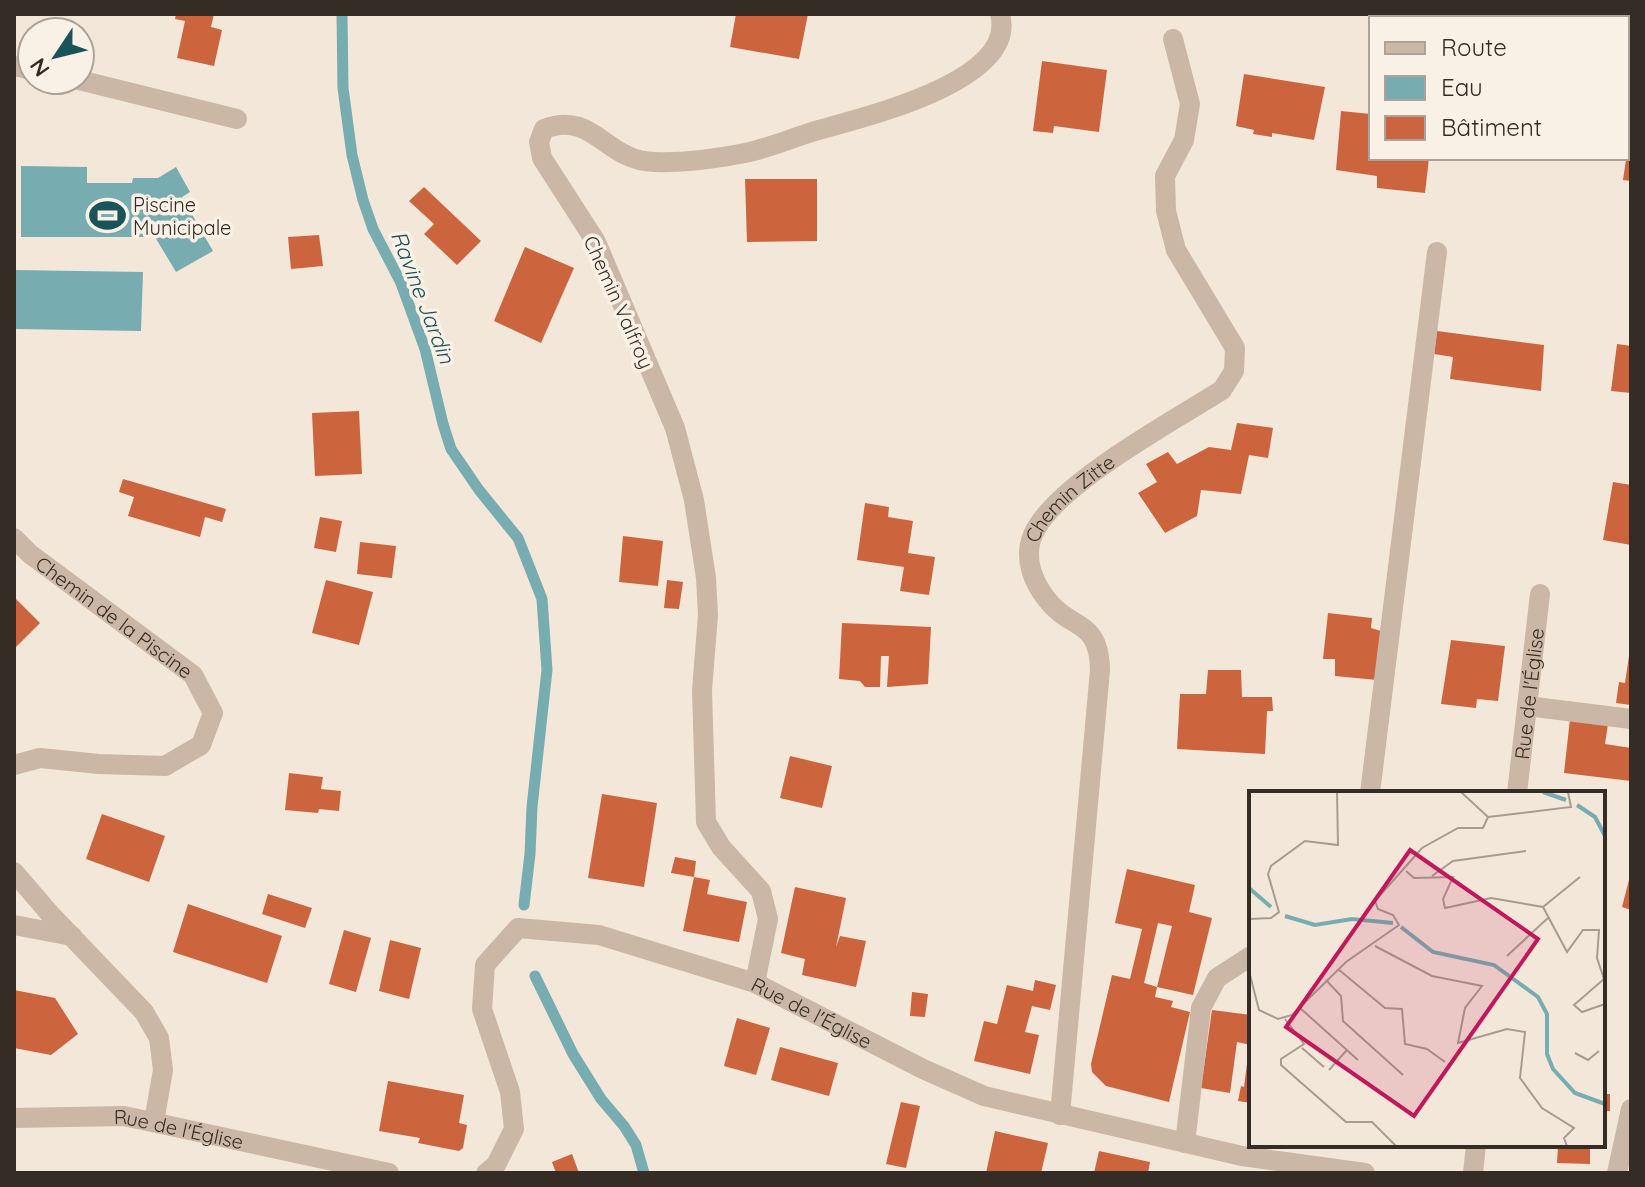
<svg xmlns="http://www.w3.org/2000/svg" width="1645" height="1187" viewBox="0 0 1645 1187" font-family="Quicksand,sans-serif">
	<rect width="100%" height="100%" fill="#f3e7d9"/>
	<g fill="#77adb1">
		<polygon points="21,166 87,167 87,183 132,183 133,178 158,178 176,167 190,192 182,197 213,251 176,272 155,237 21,237"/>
		<polygon points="14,270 143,272 141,331 14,329"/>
	</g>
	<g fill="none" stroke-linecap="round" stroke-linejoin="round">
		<g stroke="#77adb1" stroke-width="11">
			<polyline points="342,14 343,88 352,155 363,200 373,229 401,283 425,349 443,424 451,449 479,490 518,538 542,599 547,670 532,807 530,854 524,905"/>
			<polyline points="535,976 573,1054 601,1099 624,1126 636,1145 644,1173"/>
		</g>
	</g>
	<g fill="#cc643e" fill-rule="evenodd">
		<polygon points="176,14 214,14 211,27 222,30 214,66 177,58 185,21 175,19"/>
		<polygon points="736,14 808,14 799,59 730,47"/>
		<polygon points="1554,14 1625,14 1624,18 1553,18"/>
		<polygon points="1042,61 1107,70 1099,132 1054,126 1053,133 1033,131"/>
		<polygon points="1244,74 1325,87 1314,140 1272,133 1272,137 1253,134 1254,130 1236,126"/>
		<polygon points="1341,111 1371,114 1371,158 1429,158 1425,193 1377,188 1377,176 1336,170"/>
		<polygon points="1627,153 1631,154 1631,181 1623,180"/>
		<polygon points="745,179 817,179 817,241 747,242"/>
		<polygon points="424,187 481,241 457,265 424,234 434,224 409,201"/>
		<polygon points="319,235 323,266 291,269 288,237"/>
		<polygon points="525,247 574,268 541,343 494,321"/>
		<polygon points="1437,331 1544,345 1541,391 1450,379 1453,357 1434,354"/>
		<polygon points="1617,344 1631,346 1631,393 1611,391"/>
		<polygon points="359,411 362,474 315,476 312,413"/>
		<polygon points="1237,423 1273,428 1268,458 1249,455 1241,494 1201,490 1197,516 1165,533 1138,493 1157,482 1146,464 1168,452 1177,464 1209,447 1231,450"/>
		<polygon points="123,479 226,509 222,522 205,517 200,537 128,516 134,497 119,492"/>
		<polygon points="1613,482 1631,485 1631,545 1603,540"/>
		<polygon points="865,503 889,507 888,517 913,521 908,553 935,557 929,595 900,591 904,567 857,560"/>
		<polygon points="320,517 342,521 336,552 314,548"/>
		<polygon points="623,536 663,541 658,586 619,582"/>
		<polygon points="360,542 396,546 392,578 357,574"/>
		<polygon points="326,580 373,592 359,645 312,633"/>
		<polygon points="667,580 683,582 679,609 664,608"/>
		<polygon points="14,597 40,623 14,649"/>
		<polygon points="1328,613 1372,618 1371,628 1381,631 1377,680 1335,676 1335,659 1323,659"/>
		<polygon points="842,623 931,627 928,684 887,687 889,656 881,656 880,687 865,687 860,681 839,679"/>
		<polygon points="1451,640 1505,646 1498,701 1477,699 1476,708 1441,704"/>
		<polygon points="1629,656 1631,656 1631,705 1616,703 1619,682 1625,683"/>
		<polygon points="1208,670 1241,670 1242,697 1272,697 1273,711 1267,711 1265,754 1177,749 1180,694 1206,694"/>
		<polygon points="1570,719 1608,724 1605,744 1631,748 1631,781 1564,773"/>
		<polygon points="790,756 832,766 822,808 780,798"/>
		<polygon points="289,773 323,777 321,789 341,791 339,811 319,809 318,813 285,810"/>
		<polygon points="602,794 657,803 644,887 588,878"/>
		<polygon points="102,814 165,836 149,882 86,859"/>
		<polygon points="675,857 696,861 694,877 671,873"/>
		<path d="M1127,869L1195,885L1189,912L1212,918L1193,995L1157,987L1155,997L1173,1001L1171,1007L1190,1012L1169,1102L1106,1086L1092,1072L1091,1064L1112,975L1130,979L1142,929L1115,923ZM1158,923L1172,926L1157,987L1144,983Z"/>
		<polygon points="1630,876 1631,876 1631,910 1622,907"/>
		<polygon points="694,877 710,880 707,894 747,902 739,942 683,931"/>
		<polygon points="795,887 846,898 836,947 840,936 866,941 856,987 802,975 805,959 781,953"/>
		<polygon points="268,894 312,908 305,928 262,914"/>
		<polygon points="188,904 282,936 267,983 173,952"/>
		<polygon points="344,930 371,938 356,992 329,984"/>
		<polygon points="390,940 421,948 409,999 379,991"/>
		<polygon points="1035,980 1056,985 1050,1010 1032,1006 1025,1032 1039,1035 1030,1074 974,1061 984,1021 997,1024 1007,985 1033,991"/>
		<polygon points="14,990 55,998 78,1034 51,1055 14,1048"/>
		<polygon points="912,992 928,994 925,1017 910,1016"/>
		<polygon points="1212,1010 1251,1015 1251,1045 1237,1042 1230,1093 1201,1088"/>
		<polygon points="737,1018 770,1028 756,1075 724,1066"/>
		<polygon points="780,1047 838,1063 829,1096 771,1080"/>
		<polygon points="1249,1048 1251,1049 1251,1103 1238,1101 1241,1086 1244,1087"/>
		<polygon points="388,1081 464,1095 459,1123 467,1125 463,1148 459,1151 418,1143 420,1138 379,1131"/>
		<rect x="1603" y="1094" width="7" height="17"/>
		<polygon points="901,1102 920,1106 906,1168 886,1164"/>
		<polygon points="995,1131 1048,1143 1041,1173 986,1173"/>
		<polygon points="1558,1145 1590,1145 1590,1164 1557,1163"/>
		<polygon points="1099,1151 1150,1162 1148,1173 1094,1173"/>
		<polygon points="572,1154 579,1173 556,1173 552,1162"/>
	</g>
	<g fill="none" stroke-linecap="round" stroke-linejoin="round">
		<g stroke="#cbb7a5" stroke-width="20">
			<polyline points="14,66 32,70"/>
			<polyline points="79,80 237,119"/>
			<path id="s1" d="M14,538L30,554L193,675L213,713L201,745L165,766L99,764L40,758L14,765"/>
			<polyline points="1527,706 1631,719"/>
			<polyline points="1370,793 1437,252"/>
			<path id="s2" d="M1517,793L1540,594"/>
			<polyline points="14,872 51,915 144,1012 159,1038 163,1070 154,1122"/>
			<polyline points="14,925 72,936"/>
			<path d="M755,983L768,919L761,891L721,847L706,822L702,690L708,615L706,578L694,500L675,428L596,242L542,158L539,142L544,129C594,110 605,161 654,162C685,163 715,159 745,153C769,148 792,138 815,131C860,118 1019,82 1000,14"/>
			<path id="s3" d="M1060,1115L1100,670C1099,617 1070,632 1045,597C1033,581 1025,560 1031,540C1046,489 1175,420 1222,390L1234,371L1235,348L1176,250L1166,211L1165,176L1184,140L1190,104L1173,39"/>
			<path id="s4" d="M14,1118L124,1116L389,1173"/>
			<polyline points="1185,1143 1201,1008 1217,978 1251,956"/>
			<path id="s5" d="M486,1173L496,1165L514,1129L510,1092L482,1009L485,965L518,928L599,935L755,983L923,1069L984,1096L1242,1156L1365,1173"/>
			<polyline points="1473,1173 1476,1145"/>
			<polyline points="1617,1173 1631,1109"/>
		</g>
	</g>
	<defs>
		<symbol id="stadium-bare" viewBox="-9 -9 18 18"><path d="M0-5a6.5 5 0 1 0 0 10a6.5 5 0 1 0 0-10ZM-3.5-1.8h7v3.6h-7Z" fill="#1a545a" stroke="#faf1e6" stroke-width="2.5" paint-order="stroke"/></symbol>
	</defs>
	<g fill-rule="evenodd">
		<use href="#stadium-bare" x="82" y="190" width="51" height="51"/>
	</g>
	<g text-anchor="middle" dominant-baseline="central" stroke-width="7" stroke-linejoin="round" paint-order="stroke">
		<g font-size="20" fill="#362c26" stroke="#faf1e6" text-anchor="start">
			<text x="133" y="204">Piscine<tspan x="133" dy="23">Municipale</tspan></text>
		</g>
		<g font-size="20" fill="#362c26" stroke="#faf1e6">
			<text transform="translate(619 302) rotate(66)">Chemin Valfroy</text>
			<text stroke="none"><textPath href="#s3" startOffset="662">Chemin Zitte</textPath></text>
			<text stroke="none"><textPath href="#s1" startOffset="128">Chemin de la Piscine</textPath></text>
			<text stroke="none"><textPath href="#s2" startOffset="100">Rue de l'Église</textPath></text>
			<text stroke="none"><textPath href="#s5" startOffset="580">Rue de l'Église</textPath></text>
			<text stroke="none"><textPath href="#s4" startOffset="166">Rue de l'Église</textPath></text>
		</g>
		<g font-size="22" font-style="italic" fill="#1a545a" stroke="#faf1e6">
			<text transform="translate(423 297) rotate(69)">Ravine Jardin</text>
		</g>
	</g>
	<g transform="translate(1249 791)">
		<rect width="356" height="356" fill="#f3e7d9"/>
		<path fill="none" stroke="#77adb1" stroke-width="4" d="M294,1L317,9M328,14L346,26L356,45M0,97L22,116M36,125L66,134L103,128L144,132M152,136L184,161L245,174L289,206L298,223V263L304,278L326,302L356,313"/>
		<path fill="none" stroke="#a79c91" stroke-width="2" d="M212,1L239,26M239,26L322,16L319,1M157,80L165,87L204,86L194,108L196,117L242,107L294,116L318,161L334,139H350L348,167L355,188L325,214L333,221L356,213M183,85L204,70L277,60M294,116L331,86M0,128L22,127L30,121L19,83L22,75L56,50L89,54L88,1M126,155L183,185L233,195L216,217L209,252L258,238L276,241L271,287L293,317L325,337L315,347L318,355M258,165L300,126M89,178L136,217L153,218L156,253L178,258L196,271M0,180L10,219L29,228L43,224L97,171L150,134L144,124L129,118L126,110L173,57L209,37H234L239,26M77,189L92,205L94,230L154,284M51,217L109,269M36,228L55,253L32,268V274L97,331H123L147,355M53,257L75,276M326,262L339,269L350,260M80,279L98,259"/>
		<path fill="#c2185b" fill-opacity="0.15" stroke="#c2185b" stroke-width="4" d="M161,59L289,148L165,325L37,236Z"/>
		<rect width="356" height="356" fill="none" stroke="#362c26" stroke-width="4"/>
	</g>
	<rect width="1645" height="1187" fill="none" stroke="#362c26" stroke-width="32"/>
	<rect x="1369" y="16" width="260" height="144" fill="#faf1e6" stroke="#aca299" stroke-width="2"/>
	<rect x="1385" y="42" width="40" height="12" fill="#cbb7a5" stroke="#aca299" stroke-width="2"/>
	<text x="1441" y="56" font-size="24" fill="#362c26">Route</text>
	<rect x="1385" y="76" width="40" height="24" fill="#77adb1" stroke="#aca299" stroke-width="2"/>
	<text x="1441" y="96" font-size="24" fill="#362c26">Eau</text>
	<rect x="1385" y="116" width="40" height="24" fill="#cc643e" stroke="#aca299" stroke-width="2"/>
	<text x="1441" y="136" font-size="24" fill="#362c26">Bâtiment</text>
	<g transform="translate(56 56) rotate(235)"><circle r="38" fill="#faf1e6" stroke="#aca299" stroke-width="2"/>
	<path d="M0-6L14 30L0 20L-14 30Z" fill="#1a545a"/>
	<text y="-12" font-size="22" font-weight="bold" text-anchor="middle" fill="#362c26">N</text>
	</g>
</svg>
